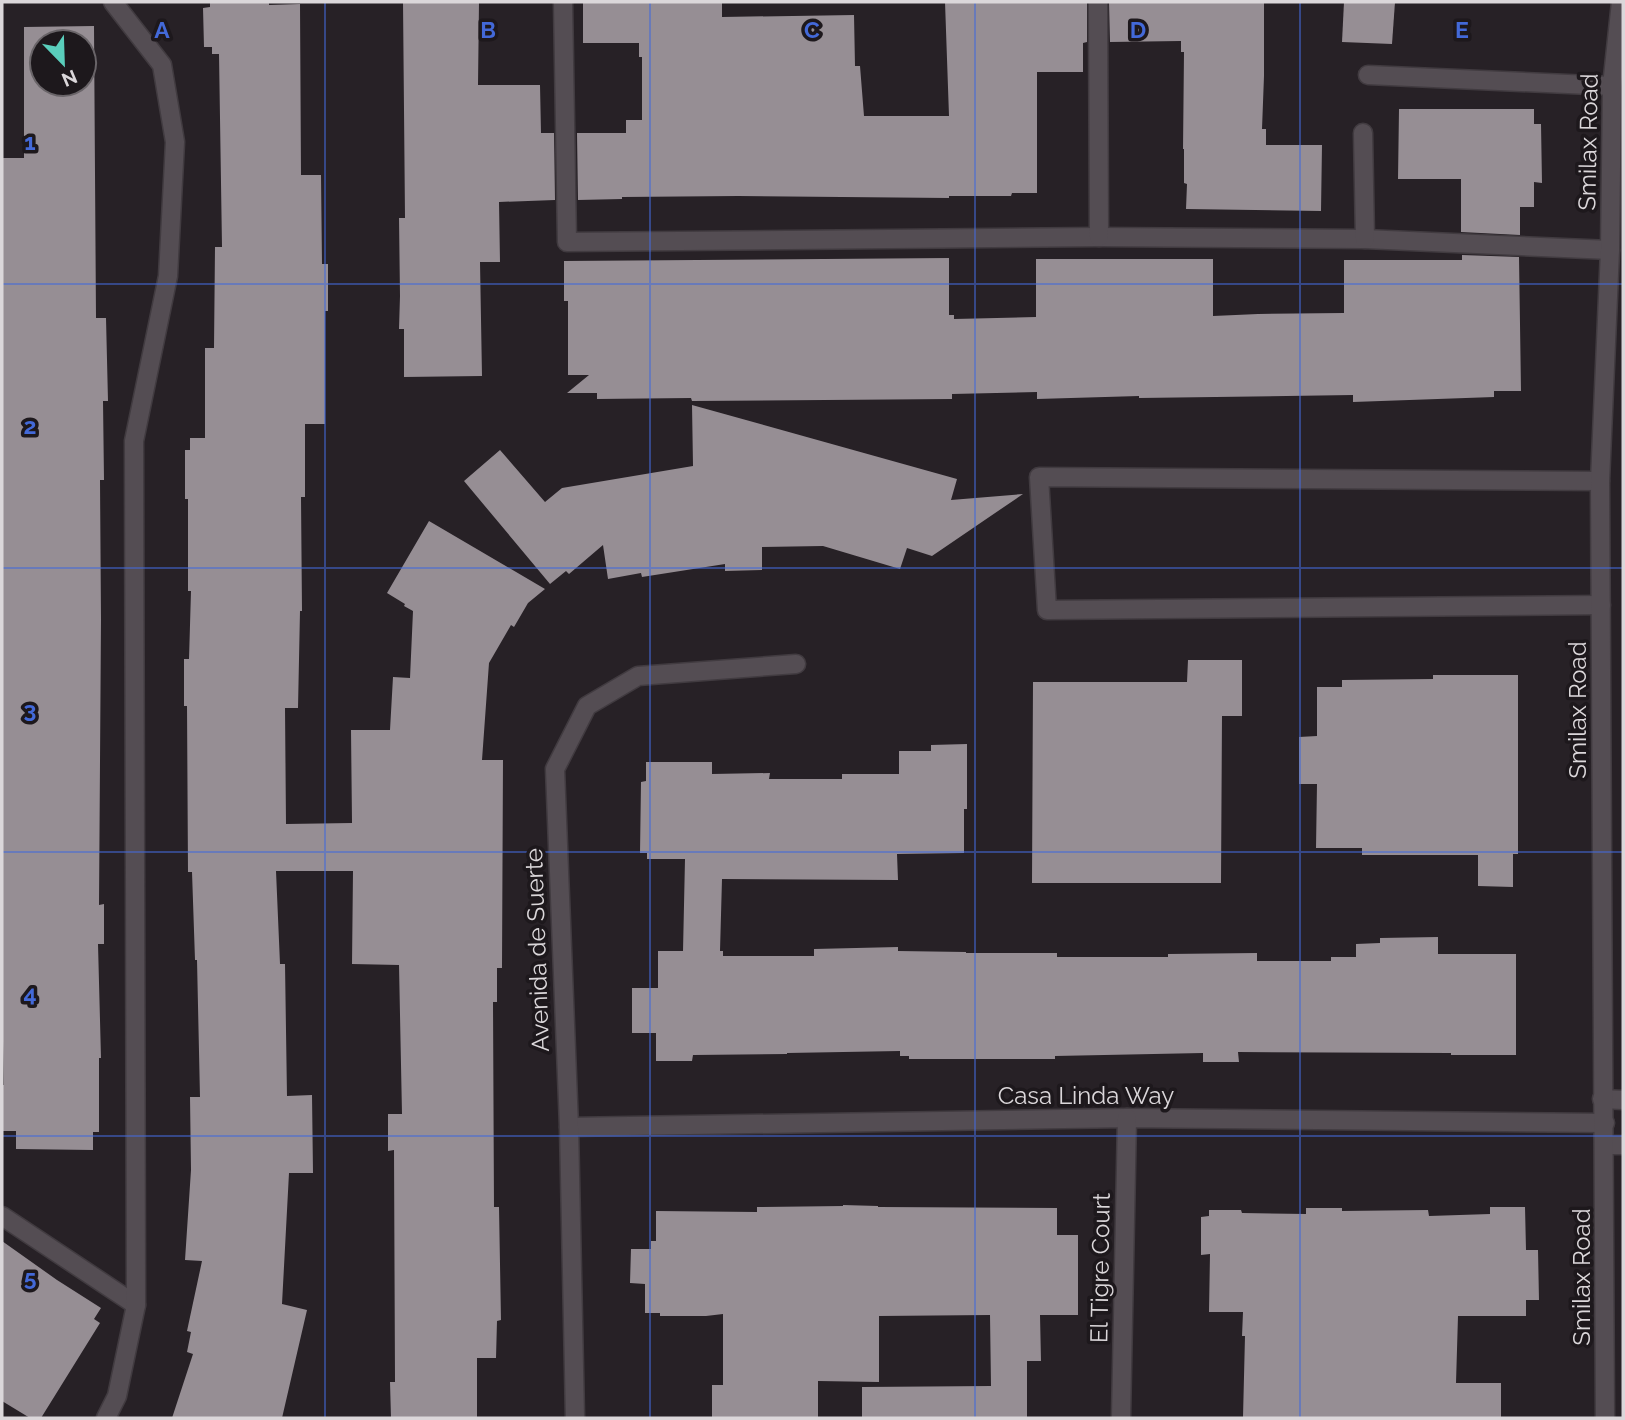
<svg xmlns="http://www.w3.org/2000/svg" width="1625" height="1420" viewBox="0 0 1625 1420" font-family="Raleway,sans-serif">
	<rect width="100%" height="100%" fill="#272126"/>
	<g fill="#968e94" fill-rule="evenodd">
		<polygon points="210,2 269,2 269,5 300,4 301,175 321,175 322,264 328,264 328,311 325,311 325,424 305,424 305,497 301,497 302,611 300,611 298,708 285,708 286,824 352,823 351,730 390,730 393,677 410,678 413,611 404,606 405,604 387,593 429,521 545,589 528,603 514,627 511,625 489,663 482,760 503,760 502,968 497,968 497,1002 493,1002 494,1207 499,1207 501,1320 497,1321 496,1358 477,1358 477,1418 391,1418 390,1382 395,1382 394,1150 388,1151 388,1114 402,1114 399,965 352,964 353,871 276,871 280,964 285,964 287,1096 312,1095 313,1173 289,1173 282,1304 307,1310 282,1418 172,1418 193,1354 187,1352 191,1332 187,1331 202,1261 185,1260 191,1170 190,1097 200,1097 197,960 195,960 192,872 188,872 187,706 184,706 184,659 189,659 191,591 188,591 188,499 185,499 185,450 190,450 190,438 205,438 205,348 214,348 215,247 222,247 219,54 212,54 212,47 204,47 203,8 210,7"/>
		<polygon points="403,2 479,2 478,85 540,85 541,133 554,133 555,200 499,202 500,262 480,262 482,376 404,377 404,329 399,329 400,296 399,218 405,218"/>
		<polygon points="583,2 722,2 722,17 854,15 855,66 860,66 864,116 949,116 945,2 1087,2 1087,42 1083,43 1083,72 1037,72 1037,193 1012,193 1011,196 949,196 949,198 738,196 622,197 622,199 578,200 577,133 626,133 626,120 642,120 642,57 639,57 639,43 583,43"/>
		<polygon points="1109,2 1264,2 1264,76 1262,129 1266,129 1266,145 1322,145 1321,211 1186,209 1187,184 1184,183 1184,149 1183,149 1184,52 1181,52 1181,41 1110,42"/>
		<polygon points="1344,2 1395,2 1392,44 1342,42"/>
		<path d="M94,26L96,318H106L108,401H103L104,480H100L101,619L99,905L104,904V944H98L101,1058H99V1132H93V1150L16,1149V1131H2V1085H4L2,998H3L2,925V618H3L2,158H24V27ZM42,42H84V84H42Z"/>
		<polygon points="1399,109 1534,109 1534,124 1541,124 1542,183 1534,182 1534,207 1520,207 1520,235 1461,232 1461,179 1398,179"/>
		<polygon points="1462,255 1519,257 1521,391 1494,391 1494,397 1353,402 1353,395 1139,398 1139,396 1037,399 1037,392 952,394 952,399 692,401 691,398 597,399 597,393 567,393 589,375 568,375 568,301 564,301 564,261 949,258 949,315 954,315 954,319 1036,317 1036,259 1213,259 1213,316 1258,314 1344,313 1344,260 1462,260"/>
		<polygon points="692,405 957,479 951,500 1023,494 932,556 907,548 900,569 823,546 762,547 762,570 725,571 725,564 642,577 641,573 608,579 603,545 569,574 566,571 550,584 464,481 500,450 545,502 562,488 693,466"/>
		<polygon points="1188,660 1242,660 1242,716 1222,716 1221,883 1032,883 1033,682 1187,682"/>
		<polygon points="1433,675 1518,675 1518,854 1513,854 1513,887 1478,886 1478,855 1362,855 1362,848 1316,848 1317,784 1299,784 1299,737 1317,736 1317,687 1342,687 1342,680 1433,679"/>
		<polygon points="967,744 967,809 964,809 964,853 897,854 898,880 722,879 720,951 723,951 723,956 814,956 814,949 898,947 898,951 966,952 966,953 1057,953 1057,957 1168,957 1168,954 1257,953 1257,961 1331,961 1331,957 1356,957 1356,944 1380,943 1380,938 1438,937 1438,954 1516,954 1516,1055 1451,1055 1451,1053 1238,1052 1239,1062 1203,1062 1203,1053 1055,1056 1055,1059 909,1059 909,1056 900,1056 900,1051 787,1053 787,1054 693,1055 692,1061 656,1061 656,1033 632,1033 632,988 658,988 658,951 683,951 685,859 647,859 647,853 640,853 641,782 646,781 646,762 712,762 712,774 770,773 769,779 842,779 842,774 899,774 899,751 931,751 931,745"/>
		<polygon points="843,1205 878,1206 878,1207 1057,1208 1057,1235 1078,1235 1078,1315 1040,1315 1041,1361 1027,1361 1027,1418 862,1418 862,1387 991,1386 990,1315 879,1316 879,1382 818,1381 818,1418 712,1418 712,1385 723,1385 723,1314 706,1316 660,1316 660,1313 645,1313 645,1284 630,1283 631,1249 651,1249 651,1241 656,1241 656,1211 757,1212 757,1207 843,1206"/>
		<polygon points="1490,1207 1525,1207 1526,1250 1538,1250 1539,1300 1526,1300 1526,1316 1458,1316 1456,1383 1501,1383 1501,1418 1243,1417 1245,1336 1242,1336 1243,1312 1209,1312 1210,1254 1201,1255 1201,1217 1209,1216 1209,1210 1241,1210 1242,1213 1306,1214 1306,1208 1342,1208 1342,1211 1428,1210 1429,1216 1490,1214"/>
		<polygon points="2,1241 57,1280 101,1308 94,1319 100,1323 41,1418 30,1418 2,1401"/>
	</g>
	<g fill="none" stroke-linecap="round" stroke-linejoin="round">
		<defs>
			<g id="lane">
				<polyline points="563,2 567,242 1099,237 1365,239 1610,250"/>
				<polyline points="1098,2 1099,237"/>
				<polyline points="1368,75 1612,86"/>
				<polyline points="1363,133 1365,239"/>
				<polyline points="1600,481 1039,477 1047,610 1601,605"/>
				<polyline points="1602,1099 1623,1100"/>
				<polyline points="1605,1145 1623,1145"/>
				<polyline points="2,1216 136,1305"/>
				<polyline points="106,1418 117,1396 136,1305 134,441 168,276 175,142 162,65 113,2"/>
			</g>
			<g id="street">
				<polyline points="569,1127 1127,1118 1605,1123"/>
				<polyline points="575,1418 569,1127 555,769 587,706 638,676 796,664"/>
				<polyline points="1121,1418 1127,1118"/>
			</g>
			<polyline id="secondary" points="1605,1418 1600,481 1610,250 1612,86 1621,2"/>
		</defs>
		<use href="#lane" stroke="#413b40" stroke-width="21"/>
		<use href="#street" stroke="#413b40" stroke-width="21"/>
		<use href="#secondary" stroke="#413b40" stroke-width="21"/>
		<use href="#lane" stroke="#544d53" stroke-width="18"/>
		<use href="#street" stroke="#544d53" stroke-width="18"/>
		<use href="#secondary" stroke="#544d53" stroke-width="18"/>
	</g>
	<path fill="none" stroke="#4369d8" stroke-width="2" stroke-opacity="0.55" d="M325,2V1418M650,2V1418M975,2V1418M1300,2V1418M2,284H1623M2,568H1623M2,852H1623M2,1136H1623"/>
	<g text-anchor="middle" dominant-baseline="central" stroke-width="7" stroke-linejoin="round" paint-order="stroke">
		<g font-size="24" fill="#dbd7da" stroke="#1d181c">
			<text transform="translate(1588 142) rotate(-89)">Smilax Road</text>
			<text transform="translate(1577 710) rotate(-90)">Smilax Road</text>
			<text transform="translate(537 950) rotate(-92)">Avenida de Suerte</text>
			<text x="1086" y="1095">Casa Linda Way</text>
			<text transform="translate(1100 1268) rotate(-89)">El Tigre Court</text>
			<text transform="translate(1581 1277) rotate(-90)">Smilax Road</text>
		</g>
	</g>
	<g font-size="23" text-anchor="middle" font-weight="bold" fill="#4369d8" stroke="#1d181c" stroke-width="7" stroke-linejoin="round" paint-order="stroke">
		<text x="162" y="38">A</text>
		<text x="488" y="38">B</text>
		<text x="812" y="38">C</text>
		<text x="1138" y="38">D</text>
		<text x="1462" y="38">E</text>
		<text x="30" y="150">1</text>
		<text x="30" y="434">2</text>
		<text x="30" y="718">3</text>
		<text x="30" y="1002">4</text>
		<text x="30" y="1286">5</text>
	</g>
	<rect width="1625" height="1420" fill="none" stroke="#dbd7da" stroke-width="7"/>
	<g transform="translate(63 63) rotate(157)"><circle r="33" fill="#1d181c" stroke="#696468" stroke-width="2"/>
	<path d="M0-5L12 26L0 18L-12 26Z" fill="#5acebc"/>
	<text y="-10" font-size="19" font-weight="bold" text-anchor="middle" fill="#dbd7da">N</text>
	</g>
</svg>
